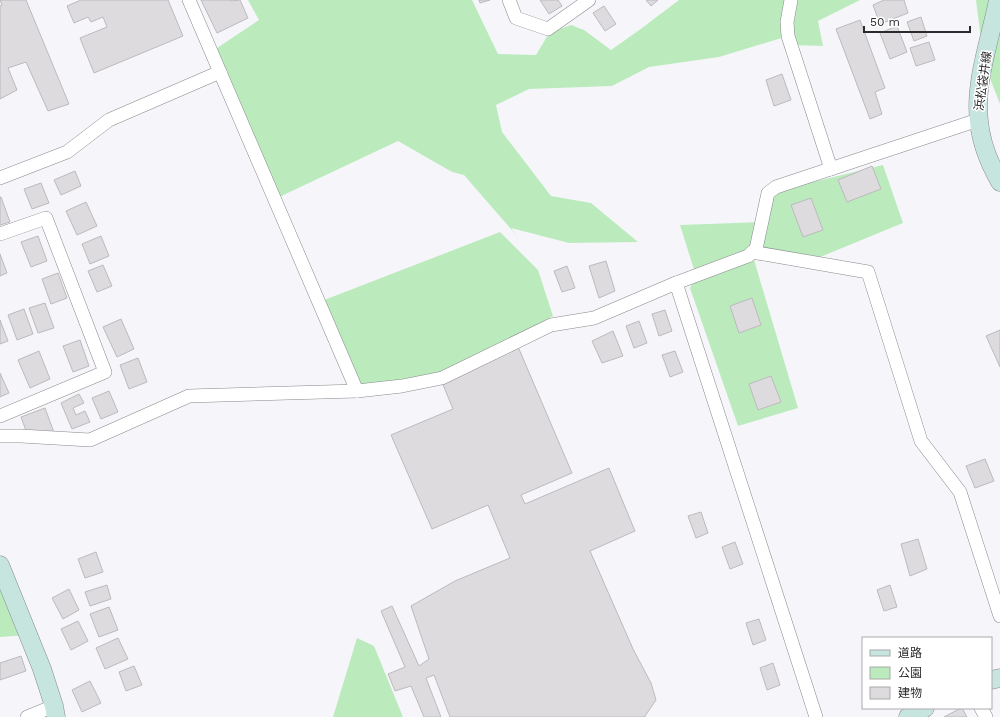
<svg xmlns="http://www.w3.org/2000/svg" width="1000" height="717" viewBox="0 0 1000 717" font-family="'Work Sans','Noto Sans JP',sans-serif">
	<rect width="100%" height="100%" fill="#f6f6fa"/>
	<g fill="#bbebbd">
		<polygon points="248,0 472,0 498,54 536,55 549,33 571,25 584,30 611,50 642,28 679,0 860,0 818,21 823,46 791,45 788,36 719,57 649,67 612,86 529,89 496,105 502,132 551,196 591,203 638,242 569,243 511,228 517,236 464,175 452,172 398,141 275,199 211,52 259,20"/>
		<polygon points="976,0 1000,0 1000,104 984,63"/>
		<polygon points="883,165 903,223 808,262 752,253 798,408 738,426 690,288 696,276 680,225 762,222 768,193"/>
		<polygon points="500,232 538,270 553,316 442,378 357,391 319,302"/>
		<polygon points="0,565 28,635 0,637"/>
		<polygon points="357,638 374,646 403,717 333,717"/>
	</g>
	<g fill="#dddbde" stroke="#bcbabd">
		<polygon points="0,0 26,0 69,104 48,111 26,62 8,68 17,90 0,99 0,6 2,5"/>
		<polygon points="81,0 168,0 183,36 94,73 80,38 107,27 103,17 91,22 88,17 74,23 67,6"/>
		<polygon points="201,0 231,0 231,1 240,0 248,18 217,33"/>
		<polygon points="479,0 490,0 480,3"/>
		<polygon points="540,0 558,0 562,6 549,14"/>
		<polygon points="646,0 658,0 651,6"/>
		<polygon points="884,0 904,0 908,13 880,24 873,5"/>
		<polygon points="604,6 616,24 605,31 593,13"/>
		<polygon points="921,17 927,36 914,41 907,22"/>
		<polygon points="860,20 885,88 875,92 882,114 870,119 836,29"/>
		<polygon points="897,26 907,52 890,59 880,33"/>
		<polygon points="929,42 935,60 916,66 910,48"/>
		<polygon points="782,74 791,100 774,106 766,80"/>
		<polygon points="872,166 881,189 847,202 838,180"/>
		<polygon points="75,171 81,186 61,195 54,180"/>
		<polygon points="41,183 49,203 32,209 24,189"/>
		<polygon points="0,197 1,197 10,222 0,225"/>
		<polygon points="811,198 823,230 803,237 791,205"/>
		<polygon points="86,202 97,226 77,235 66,211"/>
		<polygon points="38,236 47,261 31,267 21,242"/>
		<polygon points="101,236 109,256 90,264 82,244"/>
		<polygon points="0,254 7,273 0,276"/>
		<polygon points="606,261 615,291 599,298 589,266"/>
		<polygon points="103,265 112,286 97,292 88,271"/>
		<polygon points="567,266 575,288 562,292 554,271"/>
		<polygon points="58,273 67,298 51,304 42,279"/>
		<polygon points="752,298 761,325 739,333 730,306"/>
		<polygon points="45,303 54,328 38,333 29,308"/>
		<polygon points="24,309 33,334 17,340 8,315"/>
		<polygon points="665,310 672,331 659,336 652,314"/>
		<polygon points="121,319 134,349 117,357 103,327"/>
		<polygon points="0,320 8,341 0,344"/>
		<polygon points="639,321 647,343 634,348 626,326"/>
		<polygon points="1000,330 1000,367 986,336"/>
		<polygon points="613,331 623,356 602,363 592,341"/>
		<polygon points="80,340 89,366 73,372 63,346"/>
		<polygon points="516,342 572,473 521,495 525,504 609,468 635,531 590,551 633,649 651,683 656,700 645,716 645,717 450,717 434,675 426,678 441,717 424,717 411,686 395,691 388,674 405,667 381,611 392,606 419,666 429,659 411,606 455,581 510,558 488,505 432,529 391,435 453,409 439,375"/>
		<polygon points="39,351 50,379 30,388 18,360"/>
		<polygon points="675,351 683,372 670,377 662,355"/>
		<polygon points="138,358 147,382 129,389 120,365"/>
		<polygon points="0,373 9,393 0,397"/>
		<polygon points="771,376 781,402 758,410 749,384"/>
		<polygon points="109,391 118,412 101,419 92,398"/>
		<polygon points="79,394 84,403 73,408 76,415 85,411 90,422 72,429 61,403"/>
		<polygon points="45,408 56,438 28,436 21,417"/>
		<polygon points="985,459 994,481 975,488 966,466"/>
		<polygon points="701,512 708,533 696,538 688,516"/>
		<polygon points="918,539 927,569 910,576 901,544"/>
		<polygon points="735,542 743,564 730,569 722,547"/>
		<polygon points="96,552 103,572 85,578 78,559"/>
		<polygon points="107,585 111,599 90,606 85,592"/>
		<polygon points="890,585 897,607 884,611 877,590"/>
		<polygon points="69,589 79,610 63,619 52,598"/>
		<polygon points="109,607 118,630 99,637 90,614"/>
		<polygon points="759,619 766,640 753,645 746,623"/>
		<polygon points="78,621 88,641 71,650 61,629"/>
		<polygon points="118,638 128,659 105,669 96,648"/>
		<polygon points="21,656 26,671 0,680 0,663"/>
		<polygon points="773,663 780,685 767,690 760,668"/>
		<polygon points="134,666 142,685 126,691 119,672"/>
		<polygon points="90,681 101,703 82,712 72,690"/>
		<polygon points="961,708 962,708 967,717 944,717"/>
	</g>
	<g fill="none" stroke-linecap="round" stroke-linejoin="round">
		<defs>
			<g id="street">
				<polyline points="189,0 357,391"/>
				<polyline points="509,0 516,18 548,29 589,0"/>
				<polyline points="791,0 787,22 788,36 831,169"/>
				<polyline points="0,178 67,152 109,120 220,72"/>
				<polyline points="0,234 46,218 105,372 0,416"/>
				<polyline points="752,252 868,272 921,441 960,492 1000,616"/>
				<polyline points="676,283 816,717"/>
				<polyline points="0,436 21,436 90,440 189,396 357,391 402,386 442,378 551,325 594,318 676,283 748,256 756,249 768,193 776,187 978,120"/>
				<polyline points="981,708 986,717"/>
				<polyline points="27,717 54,706"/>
			</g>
			<g id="secondary">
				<path d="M998,0C991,37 974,83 979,121C981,143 989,163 1000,182"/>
				<polyline points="0,565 42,669 54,706 56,717"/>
				<polyline points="991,680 1000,678"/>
				<polyline points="908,717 925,708"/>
			</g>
		</defs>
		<use href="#street" stroke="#88898c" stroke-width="14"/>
		<use href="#secondary" stroke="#88898c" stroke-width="19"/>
		<use href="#street" stroke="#fff" stroke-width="13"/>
		<use href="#secondary" stroke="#c6e5df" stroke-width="18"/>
	</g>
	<g text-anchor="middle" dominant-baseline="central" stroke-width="3" stroke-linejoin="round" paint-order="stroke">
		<g font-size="12" fill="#2b2b2c" stroke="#fff">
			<text transform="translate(983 81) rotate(-82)">浜松袋井線</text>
		</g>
	</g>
	<rect x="862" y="637" width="130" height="72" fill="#ffffff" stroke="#aaaaab"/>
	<rect x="870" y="650" width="20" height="6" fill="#c6e5df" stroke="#aaaaab"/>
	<text x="898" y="657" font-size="12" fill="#2b2b2c">道路</text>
	<rect x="870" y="667" width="20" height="12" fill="#bbebbd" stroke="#aaaaab"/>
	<text x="898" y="677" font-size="12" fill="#2b2b2c">公園</text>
	<rect x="870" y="687" width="20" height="12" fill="#dddbde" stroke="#aaaaab"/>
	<text x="898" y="697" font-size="12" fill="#2b2b2c">建物</text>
	<path d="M864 26v6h106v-6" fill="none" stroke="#2b2b2c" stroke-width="2"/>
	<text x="870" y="26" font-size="12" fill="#2b2b2c" stroke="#ffffff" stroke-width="3" paint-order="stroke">50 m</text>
</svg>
